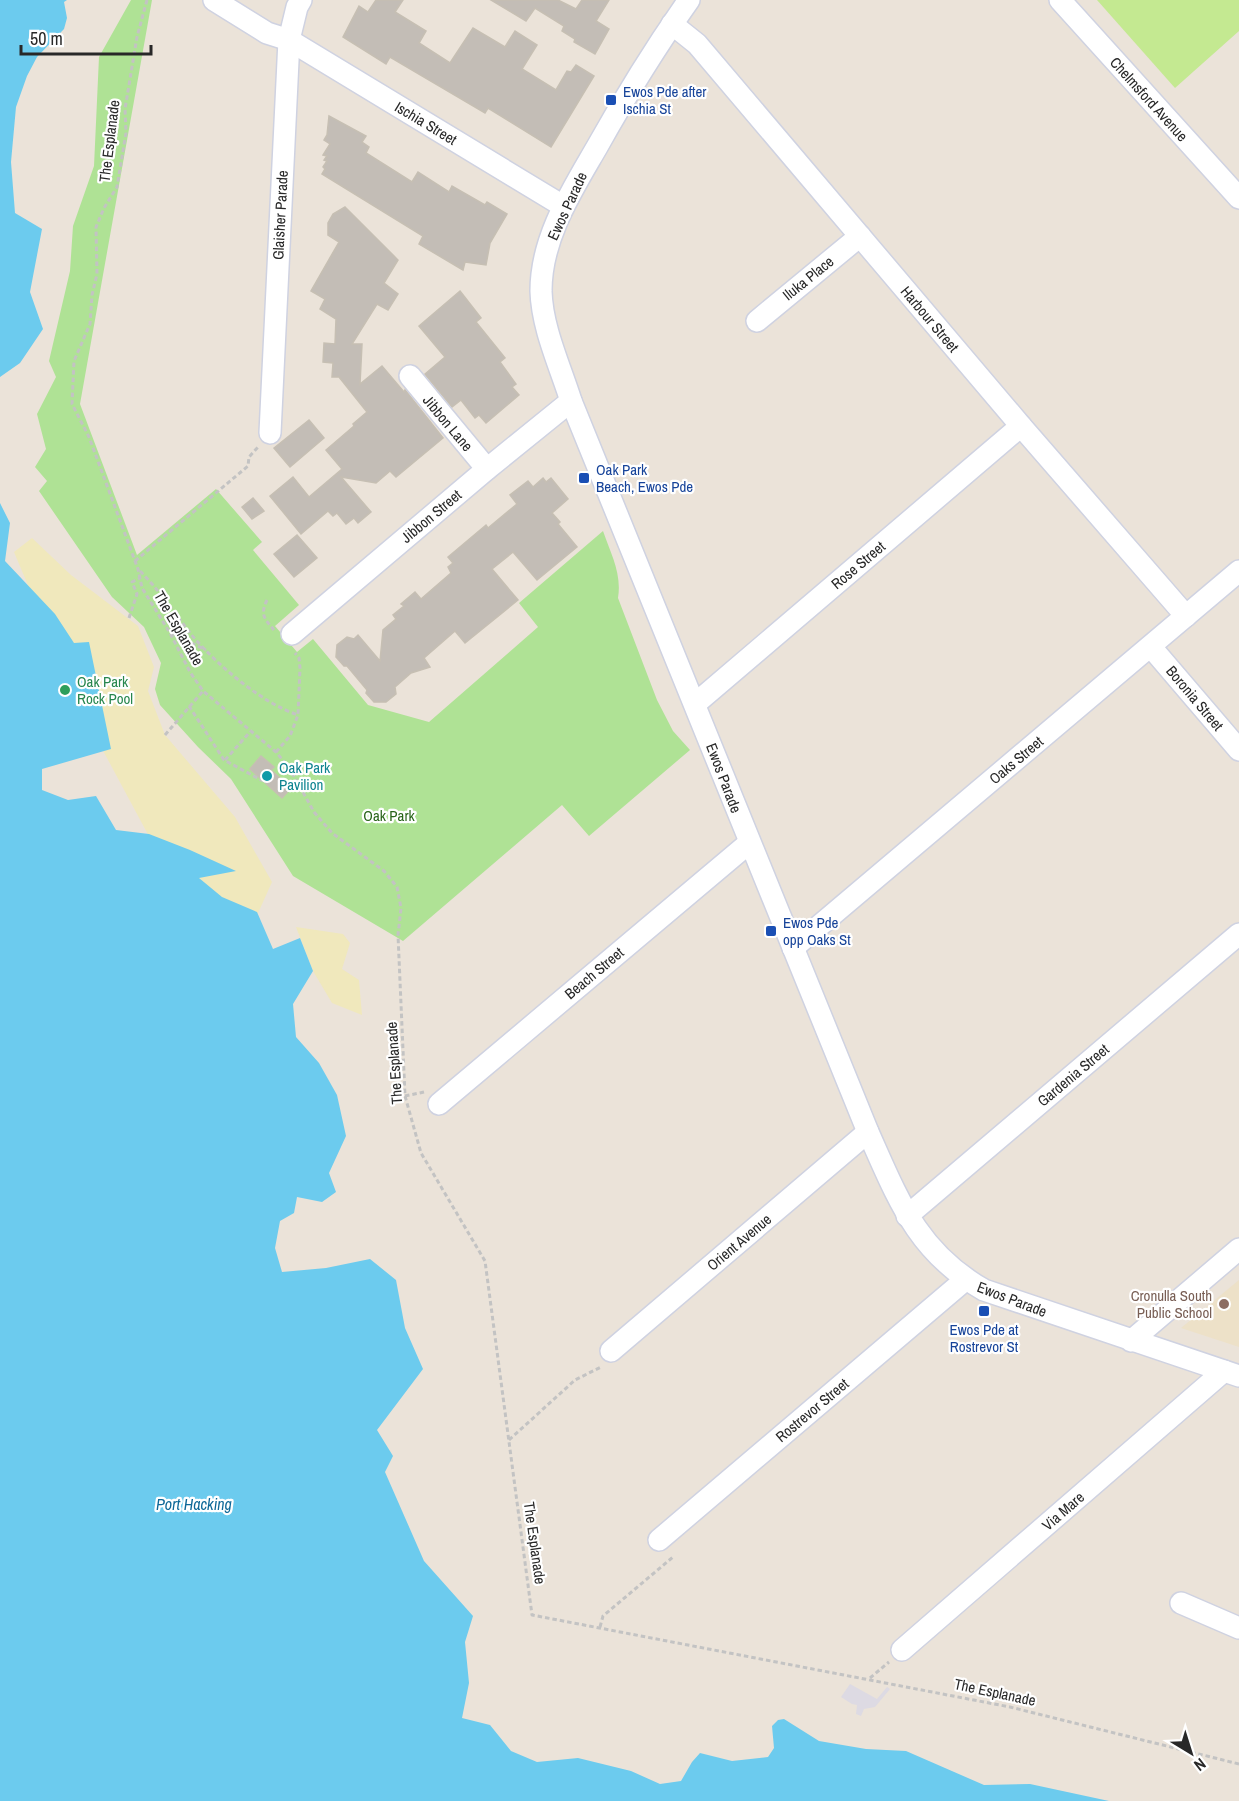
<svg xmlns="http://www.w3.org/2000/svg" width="1239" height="1801" viewBox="0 0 1239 1801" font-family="'Archivo Narrow',sans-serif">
	<rect width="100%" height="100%" fill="#ebe3d9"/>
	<polygon fill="#dddae3" points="850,1684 877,1699 887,1687 890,1689 875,1707 864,1709 861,1716 856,1714 857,1705 852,1704 841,1697"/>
	<polygon fill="#ede1c8" points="1239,1280 1239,1347 1181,1328"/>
	<path fill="#afe295" d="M131,0H152L80,404L137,555L216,489L262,542L253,550L299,605L275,626L297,652L313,639L368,705L429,722L538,627L519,603L603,531C611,554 622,574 618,598L657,700L673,731L690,750L589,836L562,805L403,941L293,876L231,779L198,747L160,705L155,689L161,663L144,627L112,597L39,491L47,481L35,467L46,449L37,414L56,377L49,361L70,271L73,226L94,166L99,57Z"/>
	<g fill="#f0e8bc">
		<polygon points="32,538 71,575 138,626 154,667 148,691 165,735 235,817 272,882 254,922 159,855 100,745 56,652 14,552"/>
		<polygon points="296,927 343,934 350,943 342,969 359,980 362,1015 332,1003 313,971"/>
	</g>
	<polygon fill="#c4e991" points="1097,0 1239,0 1239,31 1175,88"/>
	<g fill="#6ccbee">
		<polygon points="0,0 67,0 64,2 67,18 64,29 37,57 27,76 16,107 11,162 15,213 42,229 30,292 43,329 20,363 0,377"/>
		<polygon points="0,503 10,523 5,561 55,614 74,643 89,642 111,749 42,769 42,790 68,800 96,796 116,830 149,834 190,850 236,871 199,878 222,897 257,912 273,949 300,938 313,971 293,1004 296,1037 319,1063 337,1095 346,1136 329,1173 336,1192 322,1202 297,1197 294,1213 280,1221 275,1248 282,1272 326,1268 370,1259 396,1280 405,1328 423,1369 377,1430 393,1456 385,1472 424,1561 473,1616 465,1642 469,1683 462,1718 490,1725 511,1751 537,1762 578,1758 631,1771 660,1784 681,1781 692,1762 700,1753 732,1761 768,1757 774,1748 772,1726 778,1720 784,1719 819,1741 866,1749 906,1751 984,1785 1030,1784 1109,1801 0,1801"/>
	</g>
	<g fill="#c3bdb6" stroke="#c6bfb3" stroke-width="1.5">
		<polygon points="376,0 403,0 395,12 426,31 419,43 450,63 473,28 505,47 515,31 537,45 522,69 556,90 567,71 571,72 576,65 594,76 551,147 488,108 485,113 390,57 386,64 343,37 359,6 368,12"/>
		<polygon points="491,0 558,0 576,9 582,0 609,0 596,21 609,29 595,54 574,42 575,39 562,31 564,26 535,8 526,21"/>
		<polygon points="329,116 366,136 362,142 369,147 366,153 412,182 418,172 449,192 452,186 485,205 487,202 507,214 490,243 486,265 465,262 463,270 419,244 423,236 322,174 325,169 323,167 327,161 324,160 327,156 323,155 330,144 324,140 327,135"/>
		<polygon points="345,207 398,260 384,283 398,294 388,310 377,304 352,344 362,344 360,384 382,366 404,392 405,390 443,438 396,477 390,471 376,483 341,477 371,512 358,523 354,518 346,524 337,513 333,516 328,511 301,534 270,496 293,477 309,497 342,469 326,450 354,426 353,424 367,412 339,377 332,377 333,363 323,362 324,343 335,344 336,319 320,309 325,299 311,291 339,242 328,235 328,223 333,214"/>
		<polygon points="460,291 481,318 476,322 505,358 500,362 516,384 512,387 519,395 486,423 479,415 475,418 461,400 452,407 425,374 445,357 419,326"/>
		<polygon points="309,420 324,438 290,467 274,448"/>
		<polygon points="543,478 546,482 551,478 568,499 552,513 560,522 558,524 577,547 537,580 513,552 492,569 518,600 465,643 455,631 424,658 430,667 411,673 395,687 396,694 386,702 374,702 366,693 367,690 347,666 344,666 336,657 337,645 347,637 354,639 358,635 380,661 383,630 396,619 393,615 404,606 401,604 415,592 421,599 451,573 448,567 453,563 448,557 486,525 488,528 517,504 510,495 528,481 533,487"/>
		<polygon points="253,498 264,511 252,519 242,507"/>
		<polygon points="297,535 317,558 294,577 274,554"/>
		<polygon points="261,756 274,767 271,770 291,788 282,798 250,769"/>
	</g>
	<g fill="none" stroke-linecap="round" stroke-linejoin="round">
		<defs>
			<g id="minor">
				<polyline points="214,0 267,33 289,40 563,206"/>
				<path d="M689,0C655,48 625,97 597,147C571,192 541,238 541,291C542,328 560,366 571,401L868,1132C898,1199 917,1252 984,1290L1239,1376"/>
				<polyline points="1060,0 1239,198"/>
				<polyline points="672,24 697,44 1021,426 1186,616"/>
				<polyline points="757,321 860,236"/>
				<polyline points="410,376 487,469"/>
				<polyline points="270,433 289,40 297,7 301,0"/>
				<polyline points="292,634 487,469 571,401"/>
				<polyline points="1151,647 1239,750"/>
				<polyline points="695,704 1021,426"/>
				<polyline points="793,948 1239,571"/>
				<polyline points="439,1104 749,843"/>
				<polyline points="907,1216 1239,934"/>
				<polyline points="1131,1341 1239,1249"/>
				<polyline points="611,1351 868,1132"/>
				<polyline points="659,1540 965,1280"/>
				<polyline points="1181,1603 1239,1628"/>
				<polyline points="902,1650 1224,1371"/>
			</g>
		</defs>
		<use href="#minor" stroke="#cfd2e1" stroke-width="24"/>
		<g stroke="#c3c3c3" stroke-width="3" stroke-dasharray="4.5 3" stroke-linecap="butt">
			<polyline points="147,0 137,37 125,109 126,133 117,187 104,208 96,227 97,274 92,295 90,324 74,361 72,404 89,437 138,569 142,588 170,633 190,672 203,691 276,752 290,769 314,812 332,833 384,871 397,887 401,908 398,935 405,1096 421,1153 485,1261 532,1615 1010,1707 1239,1764"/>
			<polyline points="135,561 248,466 249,457 259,446"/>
			<path d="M140,571C161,592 176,616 195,639C220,667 262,703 298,715"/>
			<path d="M267,600C260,615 264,618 274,630"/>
			<polyline points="129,618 137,594 132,582 140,578"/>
			<polyline points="171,633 206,650"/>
			<polyline points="189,706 224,760 263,781"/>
			<polyline points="165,735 203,691"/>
			<polyline points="276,752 290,736 298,715 300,668 299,658 295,653"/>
			<polyline points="225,760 250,732"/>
			<polyline points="405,1096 424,1092"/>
			<polyline points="509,1440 575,1380 601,1367"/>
			<polyline points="600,1627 603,1616 673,1557"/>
			<polyline points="870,1678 889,1662"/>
		</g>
		<use href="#minor" stroke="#fff" stroke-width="21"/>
	</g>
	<g fill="#1a4fb4" stroke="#fff" stroke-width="2">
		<rect x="605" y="94" width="12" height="12" rx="3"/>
		<rect x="578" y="472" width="12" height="12" rx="3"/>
		<rect x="765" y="925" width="12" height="12" rx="3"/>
		<rect x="978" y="1305" width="12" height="12" rx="3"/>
	</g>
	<circle fill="#2e9e5b" stroke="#fff" stroke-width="2" cx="65" cy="690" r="6"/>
	<circle fill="#0f9aa8" stroke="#fff" stroke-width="2" cx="267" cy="776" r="6"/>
	<circle fill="#8d6e63" stroke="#fff" stroke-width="2" cx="1224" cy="1304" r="6"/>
	<g text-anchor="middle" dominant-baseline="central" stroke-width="4.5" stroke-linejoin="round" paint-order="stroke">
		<g font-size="15" fill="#164399" stroke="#fff" text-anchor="start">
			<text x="623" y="91">Ewos Pde after<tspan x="623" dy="17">Ischia St</tspan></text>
			<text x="596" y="469">Oak Park<tspan x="596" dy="17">Beach, Ewos Pde</tspan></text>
			<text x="783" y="922">Ewos Pde<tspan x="783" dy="17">opp Oaks St</tspan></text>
			<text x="984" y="1329" text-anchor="middle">Ewos Pde at<tspan x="984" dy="17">Rostrevor St</tspan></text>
		</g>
		<g font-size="15" fill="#282828" stroke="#fff">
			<text transform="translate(1149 99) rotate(48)">Chelmsford Avenue</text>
			<text transform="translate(426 123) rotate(31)">Ischia Street</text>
			<text transform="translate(109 141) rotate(-83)">The Esplanade</text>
			<text transform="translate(567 206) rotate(-65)">Ewos Parade</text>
			<text transform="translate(280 215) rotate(-87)">Glaisher Parade</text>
			<text transform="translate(808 278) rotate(-39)">Iluka Place</text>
			<text transform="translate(930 319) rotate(50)">Harbour Street</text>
			<text transform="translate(448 423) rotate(50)">Jibbon Lane</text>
			<text transform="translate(431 516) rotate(-40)">Jibbon Street</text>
			<text transform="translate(858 565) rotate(-40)">Rose Street</text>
			<text transform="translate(179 628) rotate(60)">The Esplanade</text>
			<text transform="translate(1195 698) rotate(50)">Boronia Street</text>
			<text transform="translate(1016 760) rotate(-40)">Oaks Street</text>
			<text transform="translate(724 778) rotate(69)">Ewos Parade</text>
			<text transform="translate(594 973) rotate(-40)">Beach Street</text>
			<text transform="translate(394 1063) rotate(-94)">The Esplanade</text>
			<text transform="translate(1073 1075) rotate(-40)">Gardenia Street</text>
			<text transform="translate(739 1242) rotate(-40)">Orient Avenue</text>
			<text transform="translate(1012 1299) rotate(21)">Ewos Parade</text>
			<text transform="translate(812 1410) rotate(-40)">Rostrevor Street</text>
			<text transform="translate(1063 1511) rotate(-41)">Via Mare</text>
			<text transform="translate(535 1543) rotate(82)">The Esplanade</text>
			<text transform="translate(995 1692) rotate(12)">The Esplanade</text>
		</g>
		<g font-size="15" fill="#27864d" stroke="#fff" text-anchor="start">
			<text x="77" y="681">Oak Park<tspan x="77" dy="17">Rock Pool</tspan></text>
		</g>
		<g font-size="15" fill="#0d838f" stroke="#fff" text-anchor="start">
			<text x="279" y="767">Oak Park<tspan x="279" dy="17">Pavilion</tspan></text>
		</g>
		<g font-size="15" fill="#296419" stroke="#fff">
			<text x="389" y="815">Oak Park</text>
		</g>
		<g font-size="15" fill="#785e54" stroke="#fff" text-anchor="end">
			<text x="1212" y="1295">Cronulla South<tspan x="1212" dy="17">Public School</tspan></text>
		</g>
		<g font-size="16" font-style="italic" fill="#0d6797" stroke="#fff">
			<text x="194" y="1504">Port Hacking</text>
		</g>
	</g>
	<g transform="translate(1191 1753) rotate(142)" stroke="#ffffff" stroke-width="4.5" paint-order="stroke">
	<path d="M0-4.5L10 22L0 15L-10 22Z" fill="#282828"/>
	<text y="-9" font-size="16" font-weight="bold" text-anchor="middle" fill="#282828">N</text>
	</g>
	<path d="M21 45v9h130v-9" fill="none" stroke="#282828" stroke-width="3"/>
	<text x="30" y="45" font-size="18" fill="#282828" stroke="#ffffff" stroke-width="4.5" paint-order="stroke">50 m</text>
</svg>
